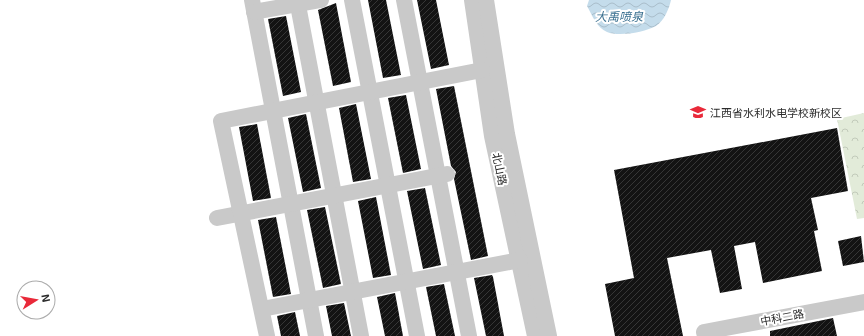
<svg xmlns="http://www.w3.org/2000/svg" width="864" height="336" viewBox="0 0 864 336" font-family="'Exo 2','Noto Sans SC',sans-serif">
	<defs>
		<pattern id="park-crowns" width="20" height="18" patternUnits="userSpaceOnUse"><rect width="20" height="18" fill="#e2ebd9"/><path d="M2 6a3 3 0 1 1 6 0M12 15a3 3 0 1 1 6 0" fill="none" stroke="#c2caba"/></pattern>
		<pattern id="water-waves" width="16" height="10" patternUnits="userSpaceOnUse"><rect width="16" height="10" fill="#c4dceb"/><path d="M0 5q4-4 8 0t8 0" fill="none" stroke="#a9bdca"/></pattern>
		<pattern id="building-hatch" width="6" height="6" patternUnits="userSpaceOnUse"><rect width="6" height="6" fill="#131313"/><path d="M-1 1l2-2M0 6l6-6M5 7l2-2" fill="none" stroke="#363636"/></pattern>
	</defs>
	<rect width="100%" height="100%" fill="#fff"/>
	<polygon fill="url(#park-crowns)" points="864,113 864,218 857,219 837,119"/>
	<path fill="url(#water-waves)" d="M589,0H671C669,9 664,21 656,26C645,32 619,37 607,32C597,28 592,15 587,6Z"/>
	<g fill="url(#building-hatch)">
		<polygon points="368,0 386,0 401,75 383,78"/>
		<polygon points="417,0 436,0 449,65 431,69"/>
		<polygon points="336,3 351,82 333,86 318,10"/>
		<polygon points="286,16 301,92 283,96 268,19"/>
		<polygon points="454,86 488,256 471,260 454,179 456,172 451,166 436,89"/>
		<polygon points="406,95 421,169 403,173 388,98"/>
		<polygon points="356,104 371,179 353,182 339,108"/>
		<polygon points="306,114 321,188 303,192 288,118"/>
		<polygon points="257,124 271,198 253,201 239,127"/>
		<polygon points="837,128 848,191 811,198 818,230 814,231 822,271 763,283 755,242 734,246 742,289 720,293 711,250 667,258 683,336 615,336 605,284 634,278 614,170"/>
		<polygon points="425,188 441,265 423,269 407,191"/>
		<polygon points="376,197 391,275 373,278 358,201"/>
		<polygon points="325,207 341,284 323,288 307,210"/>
		<polygon points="276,217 291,294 273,297 258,220"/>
		<polygon points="861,236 864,262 843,266 838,241"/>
		<polygon points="492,275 493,277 504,336 486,336 474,278"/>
		<polygon points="444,284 455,336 436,336 426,287"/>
		<polygon points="395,293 403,336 385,336 377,297"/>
		<polygon points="344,303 351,336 332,336 326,306"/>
		<polygon points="295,312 300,336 281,336 277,316"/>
		<polygon points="833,318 837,336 770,336 770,331"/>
	</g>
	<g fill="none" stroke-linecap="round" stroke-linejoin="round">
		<g stroke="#c9c9c9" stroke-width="16">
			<polyline points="252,0 316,336"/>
			<polyline points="297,0 361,336"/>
			<polyline points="352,0 417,336"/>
			<polyline points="404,0 469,336"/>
			<polyline points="472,0 492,136 535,336"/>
			<polyline points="486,0 507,134 549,336"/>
			<polyline points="254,12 321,0"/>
			<polyline points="217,218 447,174"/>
			<polyline points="262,309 520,260"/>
			<polyline points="267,336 221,121 482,70"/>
			<polyline points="705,336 704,332 864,302"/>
		</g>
	</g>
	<defs>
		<symbol id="university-bare" viewBox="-9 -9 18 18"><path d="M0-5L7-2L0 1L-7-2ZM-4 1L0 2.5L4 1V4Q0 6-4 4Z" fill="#e92939" stroke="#fff" stroke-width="2.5" paint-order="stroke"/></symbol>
	</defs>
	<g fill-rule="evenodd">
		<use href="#university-bare" x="687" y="101" width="22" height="22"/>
	</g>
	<g text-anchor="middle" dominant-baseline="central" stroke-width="4" stroke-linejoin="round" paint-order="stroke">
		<g font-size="11" fill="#2c2c2c" stroke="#fff" text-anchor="start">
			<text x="710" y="112">江西省水利水电学校新校区</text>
		</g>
		<g font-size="11" fill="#2c2c2c" stroke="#fff">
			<text transform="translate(500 169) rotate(78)">北山路</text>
			<text transform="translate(782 317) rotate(-11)">中科二路</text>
		</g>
		<g font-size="12" font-style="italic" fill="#396f8f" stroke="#fff">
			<text x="619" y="16">大禹喷泉</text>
		</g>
	</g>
	<g transform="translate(36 300) rotate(79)"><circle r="19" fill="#ffffff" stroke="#ababab"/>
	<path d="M0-3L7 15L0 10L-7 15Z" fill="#e92939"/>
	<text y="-6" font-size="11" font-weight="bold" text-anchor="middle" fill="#2c2c2c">N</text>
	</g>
</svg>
